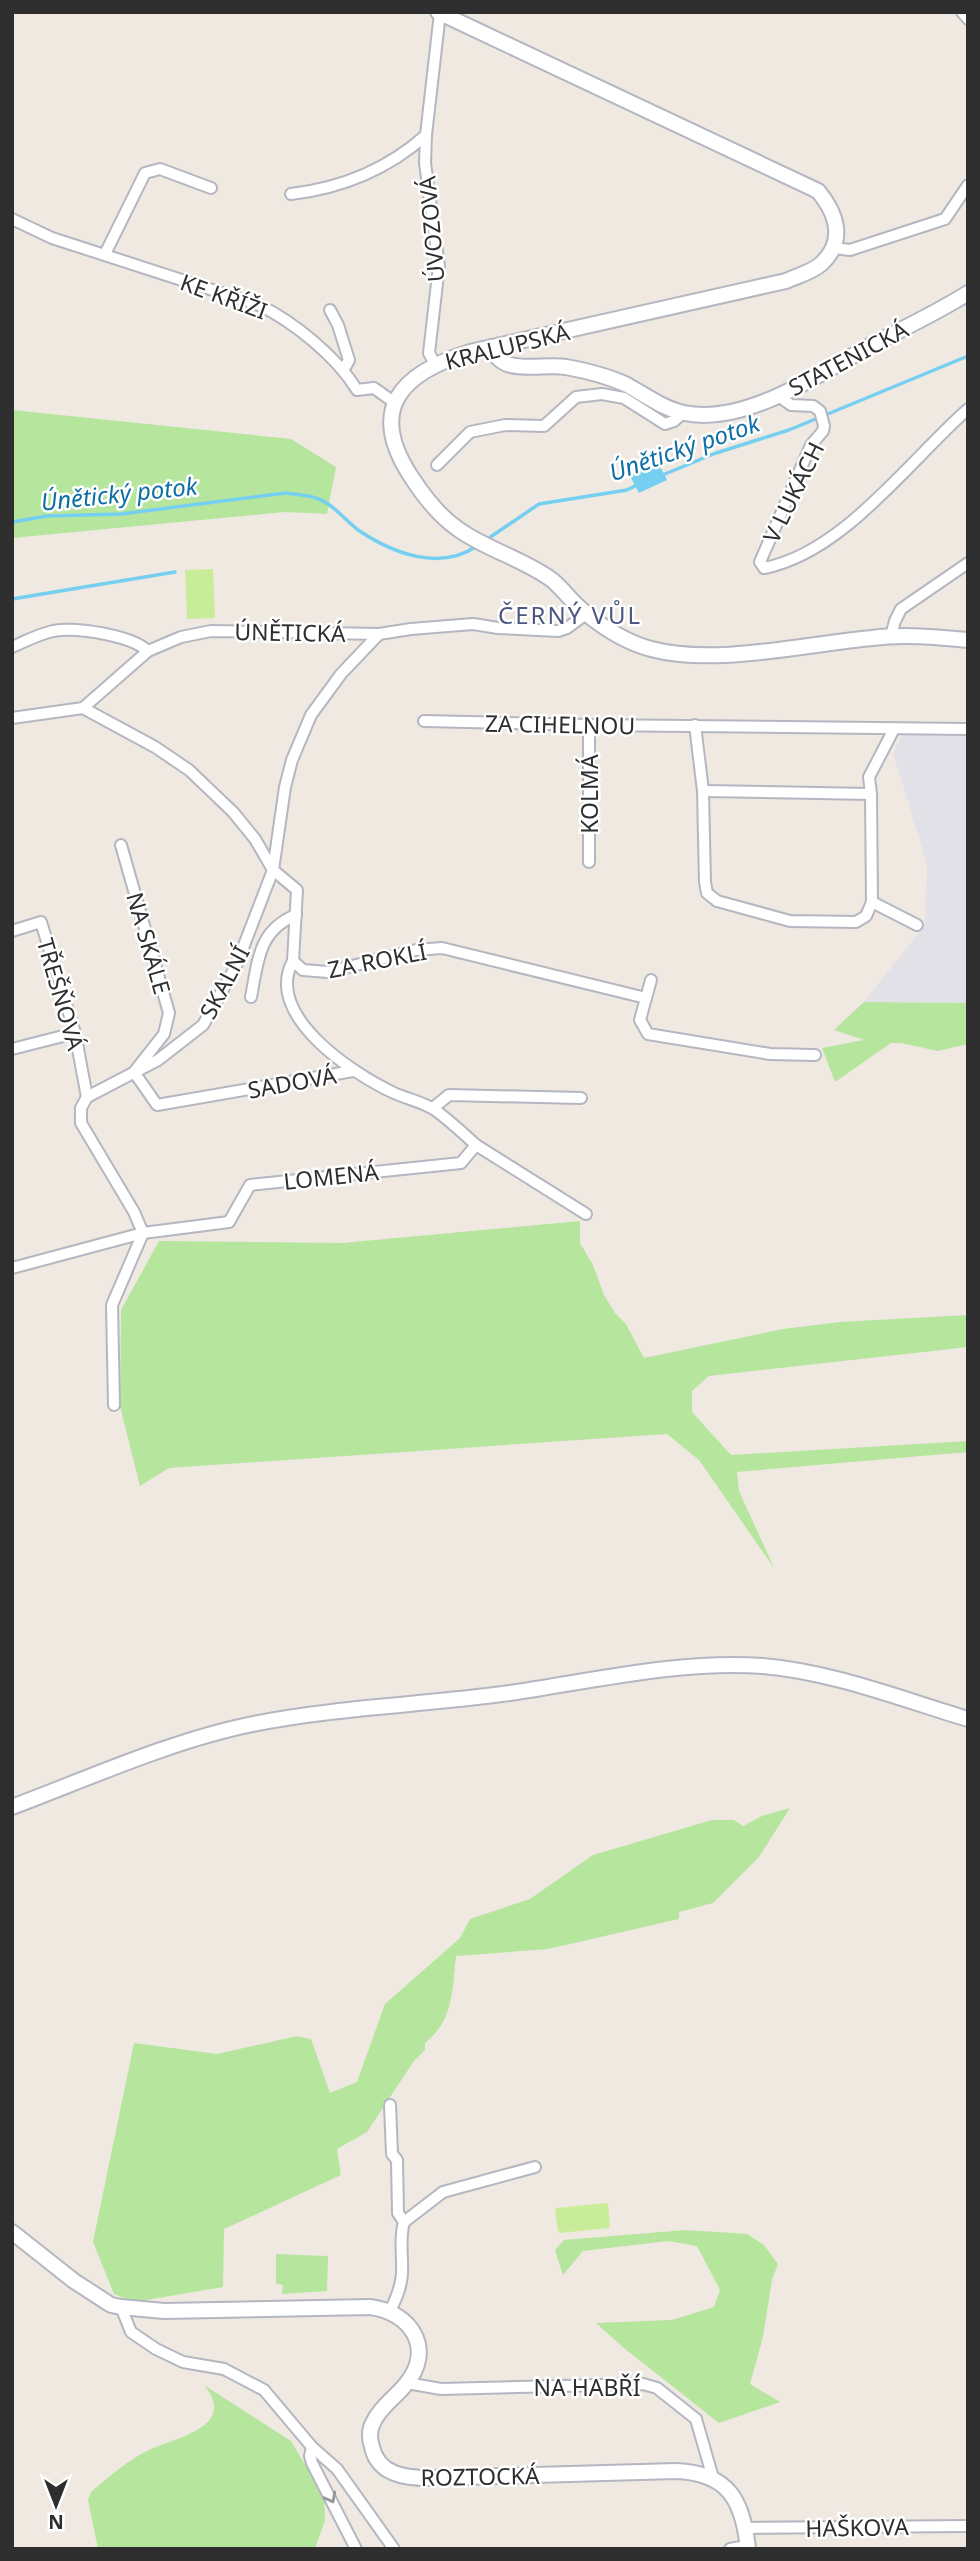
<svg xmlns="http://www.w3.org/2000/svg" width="980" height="2561" viewBox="0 0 980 2561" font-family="'Noto Sans',sans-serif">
	<rect width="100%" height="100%" fill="#efe9e1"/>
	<polygon fill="#e3e1e8" points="968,734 968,1003 864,1002 925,925 927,864 893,753 903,735"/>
	<g fill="#b6e59e">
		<polygon points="12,410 291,439 336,467 327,514 285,512 12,538"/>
		<polygon points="864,1002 968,1003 968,1044 938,1051 901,1043 891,1043 835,1082 822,1048 864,1040 834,1030"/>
		<polygon points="580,1221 580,1243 593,1265 604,1295 615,1313 626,1324 644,1358 783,1329 840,1322 968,1315 968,1347 709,1376 692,1391 692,1412 731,1455 968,1441 968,1452 737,1472 739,1491 774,1568 699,1460 667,1434 169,1468 140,1486 120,1406 121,1310 159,1241 342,1243"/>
		<path d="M790,1808L759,1857L713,1903L679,1912V1919L548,1949L456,1956C452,1990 454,2020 425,2043V2050L414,2061L367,2132L337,2149L341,2175L224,2229L223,2287L134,2302L114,2294L93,2242L134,2043L217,2054L297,2036L311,2039L330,2093L357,2082L385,2004L460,1938L470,1919L530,1899L593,1855L712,1820H734L743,1826L762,1816Z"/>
		<polygon points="686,2230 747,2234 764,2245 778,2264 772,2280 763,2337 750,2384 780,2402 719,2423 624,2348 596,2323 672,2320 714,2307 720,2290 697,2246 668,2241 583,2251 563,2275 555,2250 564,2240"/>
		<polygon points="276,2254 328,2256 327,2291 282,2294 283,2285 276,2284"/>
		<path d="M204,2385L291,2441L324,2497L325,2520L315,2549H98L88,2500L91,2492C107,2478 125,2463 143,2453C170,2438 240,2429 204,2385Z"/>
	</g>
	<g fill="#c9ec9a">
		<polygon points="213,569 215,618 187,619 185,570"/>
		<polygon points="605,2203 608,2204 610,2226 608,2228 560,2233 558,2231 555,2210 557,2208"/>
	</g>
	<polygon fill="#75cff0" points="658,462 667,480 639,493 630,476"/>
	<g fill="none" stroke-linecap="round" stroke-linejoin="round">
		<g stroke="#75cff0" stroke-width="3.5">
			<polyline points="660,476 716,453 789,430 968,356"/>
			<path d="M12,522L47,516L121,514L286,493C301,495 315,495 328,504C340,512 349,524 361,532C395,554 440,571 477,546"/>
			<polyline points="486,540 539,504 627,490 637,485"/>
			<polyline points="12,599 175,572"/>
		</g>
		<defs>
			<g id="street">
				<polyline points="962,12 968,19"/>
				<path d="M291,194C342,188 387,170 426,135"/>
				<path d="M12,219L52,238L259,305C294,322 337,357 357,390L374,388L395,403"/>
				<polyline points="834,248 850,250 945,219 968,185"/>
				<polyline points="105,254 145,173 160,169 211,188"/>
				<polyline points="330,310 338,325 349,360 344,369"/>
				<polyline points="435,364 429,353 439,266 425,163 426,135 440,13"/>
				<path d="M777,395L791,405L813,406L820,411L824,426L823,431L811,445L760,562L764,568C843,553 909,461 968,409"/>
				<polyline points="437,465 470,432 505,425 544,426 576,397 602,394 624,398 665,424 674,421 683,413"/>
				<polyline points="891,636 895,621 901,609 968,563"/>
				<path d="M12,647C26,641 39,634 53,631C77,627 130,635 148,651"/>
				<polyline points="83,708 155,747 189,770 233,812 255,839 273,870 297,890 293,961 303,970 328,972 416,950 442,948 646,998 640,1020 648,1034 770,1054 815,1055"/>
				<polyline points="12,718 83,708 148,651 181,637 211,631 379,634 411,629 473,624 498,628 558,631 567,628 586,614"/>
				<polyline points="424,721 589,725 968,729"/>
				<polyline points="695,725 703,791 705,882 707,893 717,901 790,921 856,922 866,916 872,902 871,794 869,777 894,729"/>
				<polyline points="703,791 871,794"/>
				<polyline points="121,845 169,1013 164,1034 134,1072 157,1105 353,1071"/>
				<polyline points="589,862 589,725"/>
				<polyline points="872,902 917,925"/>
				<polyline points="12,931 41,922 75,1033 87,1097"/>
				<path d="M251,997C258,962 258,930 296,915"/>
				<polyline points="646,998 651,980"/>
				<polyline points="12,1049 75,1033"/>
				<polyline points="433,1108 449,1095 581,1098"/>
				<polyline points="476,1145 586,1214"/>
				<polyline points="143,1233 134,1212 81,1123 81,1108 87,1097 158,1060 203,1025 236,966 273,870 285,787 292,760 311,715 341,674 379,634"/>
				<path d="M12,1268L143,1233L229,1222L250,1185L461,1163L476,1145C463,1133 449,1120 435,1110C423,1102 407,1099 394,1093C353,1074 263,1015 293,961"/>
				<polyline points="114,1405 112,1305 143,1233"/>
				<polyline points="404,2222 443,2192 535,2167"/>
				<polyline points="121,2307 131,2332 156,2349 183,2362 224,2369 264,2390 312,2447 337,2469 394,2549"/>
				<path d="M390,2311C396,2299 401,2288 402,2274C403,2256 399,2239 404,2222L398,2213L397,2160L392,2154L390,2105"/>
				<polyline points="407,2383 441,2389 643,2384 657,2388 696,2419 713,2478"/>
				<polyline points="312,2447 310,2456 312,2463 356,2549"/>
				<polyline points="745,2528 968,2526"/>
				<polyline points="730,2549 747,2546"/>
			</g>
			<g id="secondary">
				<path d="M438,12L818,191C837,214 846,241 821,264C812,272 797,276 786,281L470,352C401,373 366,409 412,478C425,498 439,516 458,529C487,550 524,559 552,580C563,589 571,601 582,610C602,627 625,642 651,649C715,666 806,644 872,638C904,634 936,637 968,640"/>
				<path d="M492,347C501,377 539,363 566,367C588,371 608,376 627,385C645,395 664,409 684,413C746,426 822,372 875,343C906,327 938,312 968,293"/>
				<path d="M12,1807C89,1778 173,1740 253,1724C338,1707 425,1705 510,1693C592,1681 681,1660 763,1666C833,1672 901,1699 968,1719"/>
				<path d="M12,2232L74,2281L111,2305L121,2307L164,2311L370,2307C411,2312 435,2349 406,2384C396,2397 381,2406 374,2421C369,2429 369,2438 372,2447C378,2474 404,2478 428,2478L676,2471C729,2473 743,2501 748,2549"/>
			</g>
		</defs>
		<use href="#street" stroke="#b4b7c1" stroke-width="14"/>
		<use href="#secondary" stroke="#b4b7c1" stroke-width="18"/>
		<use href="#street" stroke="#fff" stroke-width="10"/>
		<use href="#secondary" stroke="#fff" stroke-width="14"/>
	</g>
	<defs><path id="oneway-chevron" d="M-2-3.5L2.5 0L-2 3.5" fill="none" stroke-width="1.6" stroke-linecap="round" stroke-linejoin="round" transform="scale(1.75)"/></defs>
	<use stroke="#969696" href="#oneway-chevron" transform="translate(331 2498) rotate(62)"/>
	<g text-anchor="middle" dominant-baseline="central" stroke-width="5" stroke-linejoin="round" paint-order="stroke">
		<g font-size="23" fill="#2e2e2e" stroke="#fff">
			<text transform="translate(431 229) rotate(-95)">ÚVOZOVÁ</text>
			<text transform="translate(224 296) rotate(20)">KE KŘÍŽI</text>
			<text transform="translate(507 346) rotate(-14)">KRALUPSKÁ</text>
			<text transform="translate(848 358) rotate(-28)">STATENICKÁ</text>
			<text transform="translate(793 492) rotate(-64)">V LUKÁCH</text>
			<text transform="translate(290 632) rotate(1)">ÚNĚTICKÁ</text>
			<text transform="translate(560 724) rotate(1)">ZA CIHELNOU</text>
			<text transform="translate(589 794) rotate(-90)">KOLMÁ</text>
			<text transform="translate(149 943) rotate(74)">NA SKÁLE</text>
			<text transform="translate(377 960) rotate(-11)">ZA ROKLÍ</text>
			<text transform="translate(224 982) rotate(-62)">SKALNÍ</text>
			<text transform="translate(61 994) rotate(74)">TŘEŠŇOVÁ</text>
			<text transform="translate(292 1082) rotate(-10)">SADOVÁ</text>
			<text transform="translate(331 1176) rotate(-6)">LOMENÁ</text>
			<text x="587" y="2387">NA HABŘÍ</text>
			<text transform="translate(480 2476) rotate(-1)">ROZTOCKÁ</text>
			<text transform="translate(857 2527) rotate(-1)">HAŠKOVA</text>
		</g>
		<g font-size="24" font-style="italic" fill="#0d6fa3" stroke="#fff">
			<text transform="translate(684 447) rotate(-19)">Únětický potok</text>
			<text transform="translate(119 493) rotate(-6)">Únětický potok</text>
		</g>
		<g font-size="24" letter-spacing="2" fill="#4d5680" stroke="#fff">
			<text x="570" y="614">ČERNÝ VŮL</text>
		</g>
	</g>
	<rect width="980" height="2561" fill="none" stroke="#2e2e2e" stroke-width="28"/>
	<g transform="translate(56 2505) rotate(180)" stroke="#ffffff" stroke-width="5" paint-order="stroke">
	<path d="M0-5L12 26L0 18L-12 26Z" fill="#2e2e2e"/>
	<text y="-10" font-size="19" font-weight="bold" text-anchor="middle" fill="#2e2e2e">N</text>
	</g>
</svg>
